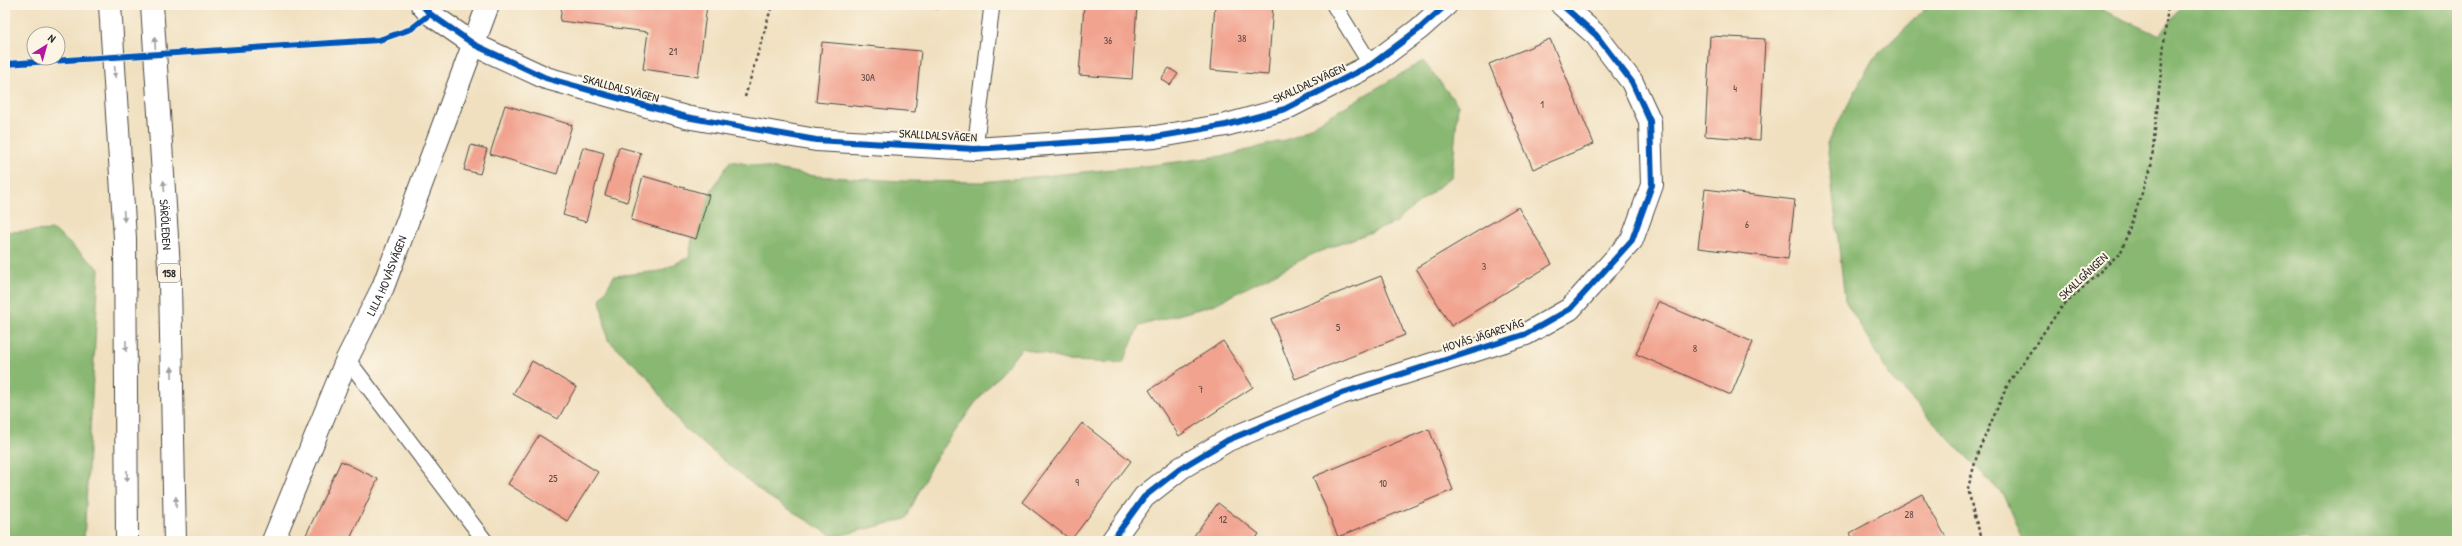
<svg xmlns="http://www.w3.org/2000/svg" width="2462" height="546" viewBox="0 0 2462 546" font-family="'Patrick Hand',sans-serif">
	<rect width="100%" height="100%" fill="#fcf5e5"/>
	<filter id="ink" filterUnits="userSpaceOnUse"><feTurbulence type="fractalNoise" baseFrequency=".025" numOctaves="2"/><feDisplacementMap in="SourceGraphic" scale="8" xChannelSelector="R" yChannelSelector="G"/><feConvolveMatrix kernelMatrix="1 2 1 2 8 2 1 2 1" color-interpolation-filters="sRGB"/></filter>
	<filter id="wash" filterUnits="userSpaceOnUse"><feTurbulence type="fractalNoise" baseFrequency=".012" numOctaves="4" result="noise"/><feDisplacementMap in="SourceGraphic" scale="16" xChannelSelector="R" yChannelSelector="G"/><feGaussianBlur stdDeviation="0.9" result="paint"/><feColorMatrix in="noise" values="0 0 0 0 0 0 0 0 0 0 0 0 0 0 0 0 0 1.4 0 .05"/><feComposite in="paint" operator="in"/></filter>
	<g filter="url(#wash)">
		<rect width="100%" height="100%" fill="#f0e0c0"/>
		<g fill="#89b872" stroke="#5a724e">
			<polygon points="1929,5 2091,5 2160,36 2182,5 2457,5 2457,541 2024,541 2005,497 1889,375 1845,300 1827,143 1873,59"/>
			<polygon points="1423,61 1458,105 1452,176 1393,224 1313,254 1213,305 1139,326 1123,363 1069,361 1022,348 975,403 932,464 906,519 834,537 766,495 683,427 647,376 608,340 600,300 614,276 660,271 689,257 696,215 730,161 815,176 901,181 982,182 1154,165 1229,155 1292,138"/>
			<polygon points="54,230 99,269 84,541 5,541 5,232"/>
		</g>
		<g id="blocks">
			<g fill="#f1a38f">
				<polygon points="562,5 707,5 698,77 643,69 648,32 560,21"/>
				<polygon points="898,5 938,5 938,9"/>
				<polygon points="1084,5 1137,5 1132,79 1079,75"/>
				<polygon points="1215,5 1273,5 1268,75 1210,70"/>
				<polygon points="1710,36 1765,39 1760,140 1705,136"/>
				<polygon points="1550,39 1594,144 1533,169 1489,64"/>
				<polygon points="822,42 921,51 915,112 816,102"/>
				<polygon points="1169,68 1178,74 1170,85 1161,79"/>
				<polygon points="505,105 572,125 557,174 490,154"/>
				<polygon points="471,145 487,149 480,174 464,170"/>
				<polygon points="583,147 604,153 586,222 563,215"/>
				<polygon points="619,147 641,153 627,202 605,195"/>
				<polygon points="643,176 709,195 696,239 631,220"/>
				<polygon points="1705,189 1795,200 1788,259 1698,248"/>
				<polygon points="1518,207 1552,264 1451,326 1416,268"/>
				<polygon points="1381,276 1405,335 1295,379 1271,319"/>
				<polygon points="1658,302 1753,342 1731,395 1636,354"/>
				<polygon points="1223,341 1253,387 1179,436 1149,390"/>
				<polygon points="532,361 576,387 558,419 513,394"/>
				<polygon points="1082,423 1131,461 1071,540 1022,502"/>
				<polygon points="1429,429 1453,490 1338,537 1313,477"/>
				<polygon points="539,435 598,472 567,521 508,484"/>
				<polygon points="341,461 378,479 349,541 315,541 305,537"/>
				<polygon points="1922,494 1948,541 1854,541 1850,533"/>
				<polygon points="1218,503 1259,534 1254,541 1190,541"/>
			</g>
		</g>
	</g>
	<g filter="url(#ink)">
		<use href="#blocks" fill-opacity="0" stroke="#494641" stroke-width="1"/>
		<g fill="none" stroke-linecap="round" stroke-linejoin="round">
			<defs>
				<g id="service">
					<polyline points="1334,5 1371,65"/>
					<polyline points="975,149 992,5"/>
					<polyline points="347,359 485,541"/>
				</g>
				<g id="minor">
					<polyline points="422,5 430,14 475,45 546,78 686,117 816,140 975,149 1155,137 1226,125 1285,109 1371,65 1419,29 1446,5"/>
					<path id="s1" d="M273,541L347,359L383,287L488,5"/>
					<polyline points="1112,541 1144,497 1181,468 1228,440 1342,393 1526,334 1570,309 1632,240 1652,185 1650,121 1632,82 1596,35 1562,5"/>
				</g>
				<g id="primary">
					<polyline points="110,5 125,238 127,541"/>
					<path id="s2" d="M152,5L170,283L175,541"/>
				</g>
			</defs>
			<use href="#service" stroke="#494641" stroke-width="17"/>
			<use href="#minor" stroke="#494641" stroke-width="24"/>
			<use href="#primary" stroke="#494641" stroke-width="24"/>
			<g stroke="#494641" stroke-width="2.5" stroke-dasharray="3 3" stroke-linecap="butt">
				<polyline points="745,97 772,5"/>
				<polyline points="1983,541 1974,516 1968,488 1978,452 2008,384 2060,309 2121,252 2151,168 2168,5"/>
			</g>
			<use href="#service" stroke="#fff" stroke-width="15"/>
			<use href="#minor" stroke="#fff" stroke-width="22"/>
			<use href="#primary" stroke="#fff" stroke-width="22"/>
			<defs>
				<g id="cycleway">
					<polyline points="422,5 430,14 475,45 546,78 686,117 816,140 975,149 1155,137 1226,125 1285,109 1371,65 1419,29 1446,5"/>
					<polyline points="5,64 379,40 411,29 430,14"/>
					<polyline points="1112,541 1144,497 1181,468 1228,440 1342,393 1526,334 1570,309 1632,240 1652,185 1650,121 1632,82 1596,35 1562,5"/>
				</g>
			</defs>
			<use href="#cycleway" stroke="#fcf5e5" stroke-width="8"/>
			<use href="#cycleway" stroke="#0057b8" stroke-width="6"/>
		</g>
		<defs><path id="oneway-solid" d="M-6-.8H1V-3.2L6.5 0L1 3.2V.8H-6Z"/></defs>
		<g fill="#a0a0a0">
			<use href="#oneway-solid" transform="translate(155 43) rotate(-94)"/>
			<use href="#oneway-solid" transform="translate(115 72) rotate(86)"/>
			<use href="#oneway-solid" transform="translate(164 186) rotate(-94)"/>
			<use href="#oneway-solid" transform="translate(124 216) rotate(86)"/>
			<use href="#oneway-solid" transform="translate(126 346) rotate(90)"/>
			<use href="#oneway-solid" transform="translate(172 372) rotate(-91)"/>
			<use href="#oneway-solid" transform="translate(127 476) rotate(90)"/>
			<use href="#oneway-solid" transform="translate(176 502) rotate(-91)"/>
		</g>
	</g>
	<g text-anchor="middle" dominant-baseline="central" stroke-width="4" stroke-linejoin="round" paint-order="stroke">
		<g font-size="10" fill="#5c4944">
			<text x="1242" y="38">38</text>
			<text x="1108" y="40">36</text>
			<text x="673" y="51">21</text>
			<text x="868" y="77">30A</text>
			<text x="1735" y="88">4</text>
			<text x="1542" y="104">1</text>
			<text x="1747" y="224">6</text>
			<text x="1484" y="266">3</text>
			<text x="1338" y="327">5</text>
			<text x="1695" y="348">8</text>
			<text x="1201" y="389">7</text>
			<text x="553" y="478">25</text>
			<text x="1077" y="482">9</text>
			<text x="1383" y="483">10</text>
			<text x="1909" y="514">28</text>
			<text x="1223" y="519">12</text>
		</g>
		<rect fill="#fcf5e5" stroke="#6a6863" stroke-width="1" x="158" y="264" width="22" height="18" rx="3"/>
		<g font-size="11" font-weight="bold" fill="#2b2b2b">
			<text x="169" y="273">158</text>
		</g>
		<g font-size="12" fill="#2b2b2b" stroke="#fcf5e5">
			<text transform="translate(1309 83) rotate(-25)">SKALLDALSVÄGEN</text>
			<text transform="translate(621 88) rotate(15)">SKALLDALSVÄGEN</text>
			<text transform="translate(938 135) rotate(3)">SKALLDALSVÄGEN</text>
			<text stroke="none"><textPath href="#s2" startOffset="220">SÄRÖLEDEN</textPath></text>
			<text stroke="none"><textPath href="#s1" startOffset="289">LILLA HOVÅSVÄGEN</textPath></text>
			<text transform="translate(2083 276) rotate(-43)">SKALLGÅNGEN</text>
			<text transform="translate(1483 335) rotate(-18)">HOVÅS JÄGAREVÄG</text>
		</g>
	</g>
	<rect width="2462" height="546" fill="none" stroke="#fcf5e5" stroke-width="20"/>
	<g transform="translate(46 46) rotate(37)"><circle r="19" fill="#fcf5e5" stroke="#a8a49b"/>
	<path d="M0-3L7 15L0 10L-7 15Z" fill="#b5179e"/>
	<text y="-6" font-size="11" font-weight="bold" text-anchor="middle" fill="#2b2b2b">N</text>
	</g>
</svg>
